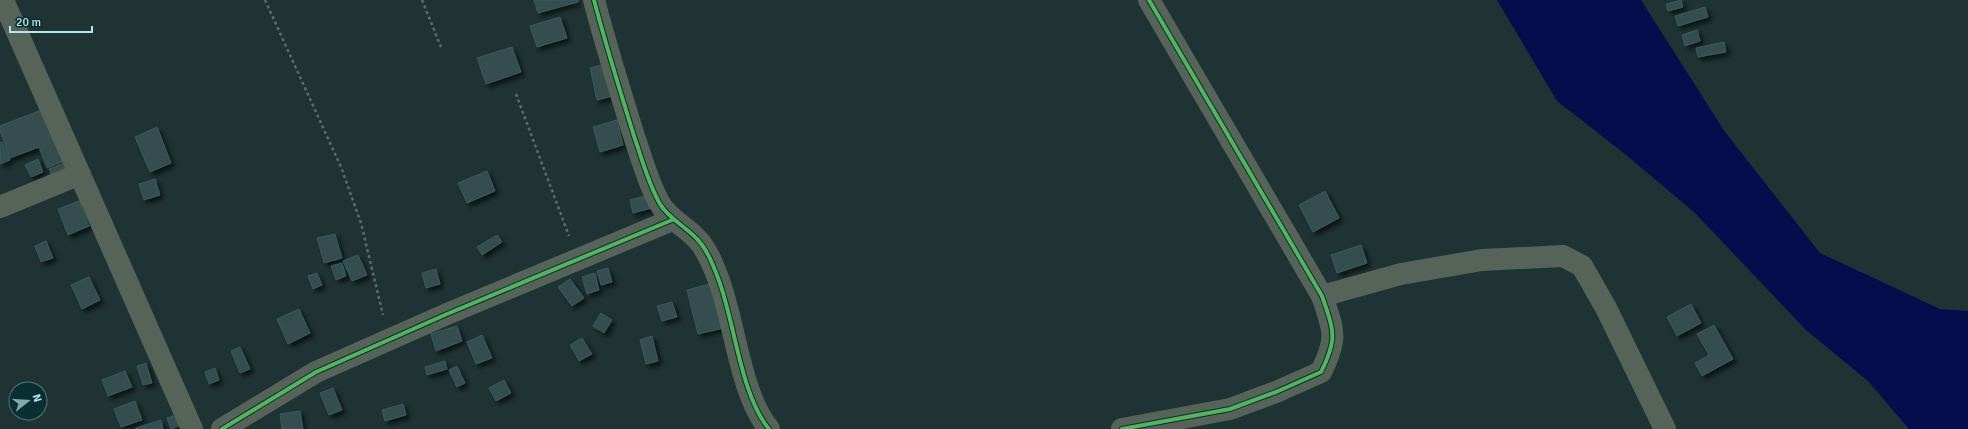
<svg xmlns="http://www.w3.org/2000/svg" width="1968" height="429" viewBox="0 0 1968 429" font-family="Signika,sans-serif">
	<defs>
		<filter id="shadow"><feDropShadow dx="3.5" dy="3.5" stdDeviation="2" flood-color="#0009"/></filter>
	</defs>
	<rect width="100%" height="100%" fill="#1f3234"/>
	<polygon fill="#060d4d" points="1497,0 1641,0 1725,132 1820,253 1940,309 1968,311 1968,429 1909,429 1868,381 1806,330 1695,213 1625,154 1557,101"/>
	<g fill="#344e50" stroke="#375b5f" filter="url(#shadow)">
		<polygon points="534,0 578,0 578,2 538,13"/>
		<polygon points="1681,0 1683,7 1668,11 1666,4"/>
		<polygon points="1705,7 1708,17 1678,26 1675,16"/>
		<polygon points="560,17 567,38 537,47 530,26"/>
		<polygon points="1697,30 1700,41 1685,46 1682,35"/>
		<polygon points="1724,42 1726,52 1698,57 1696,48"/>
		<polygon points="512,47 521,72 486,84 477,58"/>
		<polygon points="606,64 613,96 597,100 590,68"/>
		<polygon points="49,107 69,159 47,168 39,147 10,158 0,131 0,126"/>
		<polygon points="617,120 623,145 600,152 593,127"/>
		<polygon points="157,127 171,163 150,172 135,137"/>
		<polygon points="2,142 10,160 0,164 0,143"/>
		<polygon points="38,159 43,172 31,177 25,165"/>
		<polygon points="64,163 67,170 53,177 49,169"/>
		<polygon points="487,171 495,191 467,203 458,183"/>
		<polygon points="155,179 160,195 144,200 139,184"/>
		<polygon points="1325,191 1339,218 1313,232 1299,205"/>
		<polygon points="649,195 652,208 633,213 630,200"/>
		<polygon points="79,201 89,226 68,235 58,209"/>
		<polygon points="335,234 342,258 324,263 317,238"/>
		<polygon points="497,235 502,242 482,255 477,247"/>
		<polygon points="46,241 53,258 41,262 35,246"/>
		<polygon points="1361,245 1367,263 1337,273 1331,255"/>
		<polygon points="358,255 367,275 352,281 343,261"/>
		<polygon points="342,263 346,276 336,280 331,266"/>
		<polygon points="608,268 612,282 601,285 597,271"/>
		<polygon points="436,269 440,284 426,288 422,273"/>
		<polygon points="317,273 322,285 313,289 308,276"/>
		<polygon points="595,273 599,290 587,294 582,277"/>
		<polygon points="89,277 100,300 82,309 71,285"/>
		<polygon points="570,279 584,298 572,306 558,287"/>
		<polygon points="713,283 724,328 698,334 687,290"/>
		<polygon points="672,302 677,317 662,321 657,306"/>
		<polygon points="1691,304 1701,323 1677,336 1667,317"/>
		<polygon points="299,309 310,333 288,344 277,319"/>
		<polygon points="601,313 612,320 604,333 593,326"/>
		<polygon points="1714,325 1733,359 1702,376 1695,363 1709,355 1697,334"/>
		<polygon points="457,326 462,341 436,351 431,334"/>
		<polygon points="482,335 492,358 476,364 467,342"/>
		<polygon points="652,336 658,361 646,364 640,340"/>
		<polygon points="582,338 592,354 579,361 570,345"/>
		<polygon points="240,347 250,369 240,373 231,351"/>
		<polygon points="445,361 447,369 427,375 425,367"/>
		<polygon points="146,363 152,383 143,385 137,366"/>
		<polygon points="457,366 465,383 457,387 449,370"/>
		<polygon points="215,368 219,380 209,384 205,372"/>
		<polygon points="125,371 132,387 108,396 102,380"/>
		<polygon points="504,380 511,393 496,401 489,388"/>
		<polygon points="333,388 342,410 329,415 320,393"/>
		<polygon points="135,401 142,420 121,427 114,409"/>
		<polygon points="403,404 406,415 385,421 382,410"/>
		<polygon points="300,411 303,429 282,429 280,414"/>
		<polygon points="178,414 182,425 171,429 167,418"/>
		<polygon points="161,420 163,429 136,429 136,428"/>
	</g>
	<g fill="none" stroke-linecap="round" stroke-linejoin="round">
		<g stroke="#5d6c66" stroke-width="2.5" stroke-dasharray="3 3" stroke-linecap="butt">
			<polyline points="265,0 341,167 361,223 383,315"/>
			<polyline points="422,0 441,47"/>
			<polyline points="516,94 569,236"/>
		</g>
		<g stroke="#556359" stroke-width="22">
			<polyline points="3,0 192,429"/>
			<path d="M594,0C606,46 620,91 634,136C642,159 648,183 660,204C669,219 685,226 697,239C707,249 713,265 718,278C735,322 740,394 769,429"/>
			<polyline points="0,207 80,174"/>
			<polyline points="1322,296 1401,274 1482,260 1563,256 1582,266 1606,308 1665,429"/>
			<polyline points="222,429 316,372 447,314 672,220"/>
			<path d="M1122,429L1230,409L1276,392L1321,372C1338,338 1334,331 1322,296L1149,0"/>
		</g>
		<defs>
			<g id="cycleway">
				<path d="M594,0C606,46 620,91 634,136C642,159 648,183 660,204C669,219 685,226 697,239C707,249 713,265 718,278C735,322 740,394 769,429"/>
				<polyline points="222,429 316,372 447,314 672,220"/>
				<path d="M1122,429L1230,409L1276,392L1321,372C1338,338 1334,331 1322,296L1149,0"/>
			</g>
		</defs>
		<use href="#cycleway" stroke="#0b2e32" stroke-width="6"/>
		<use href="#cycleway" stroke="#56b35d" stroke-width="4"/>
	</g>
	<g transform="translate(28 401) rotate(73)"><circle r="19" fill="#0b2e32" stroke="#4f777c"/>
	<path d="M0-3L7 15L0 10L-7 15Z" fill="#81a6ab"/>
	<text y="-6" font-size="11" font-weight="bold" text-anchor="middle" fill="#b6e5eb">N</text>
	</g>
	<path d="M10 26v6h82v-6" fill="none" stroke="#b6e5eb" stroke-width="2"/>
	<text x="16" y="26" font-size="12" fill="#b6e5eb" stroke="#0b2e32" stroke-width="3" paint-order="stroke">20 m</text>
</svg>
